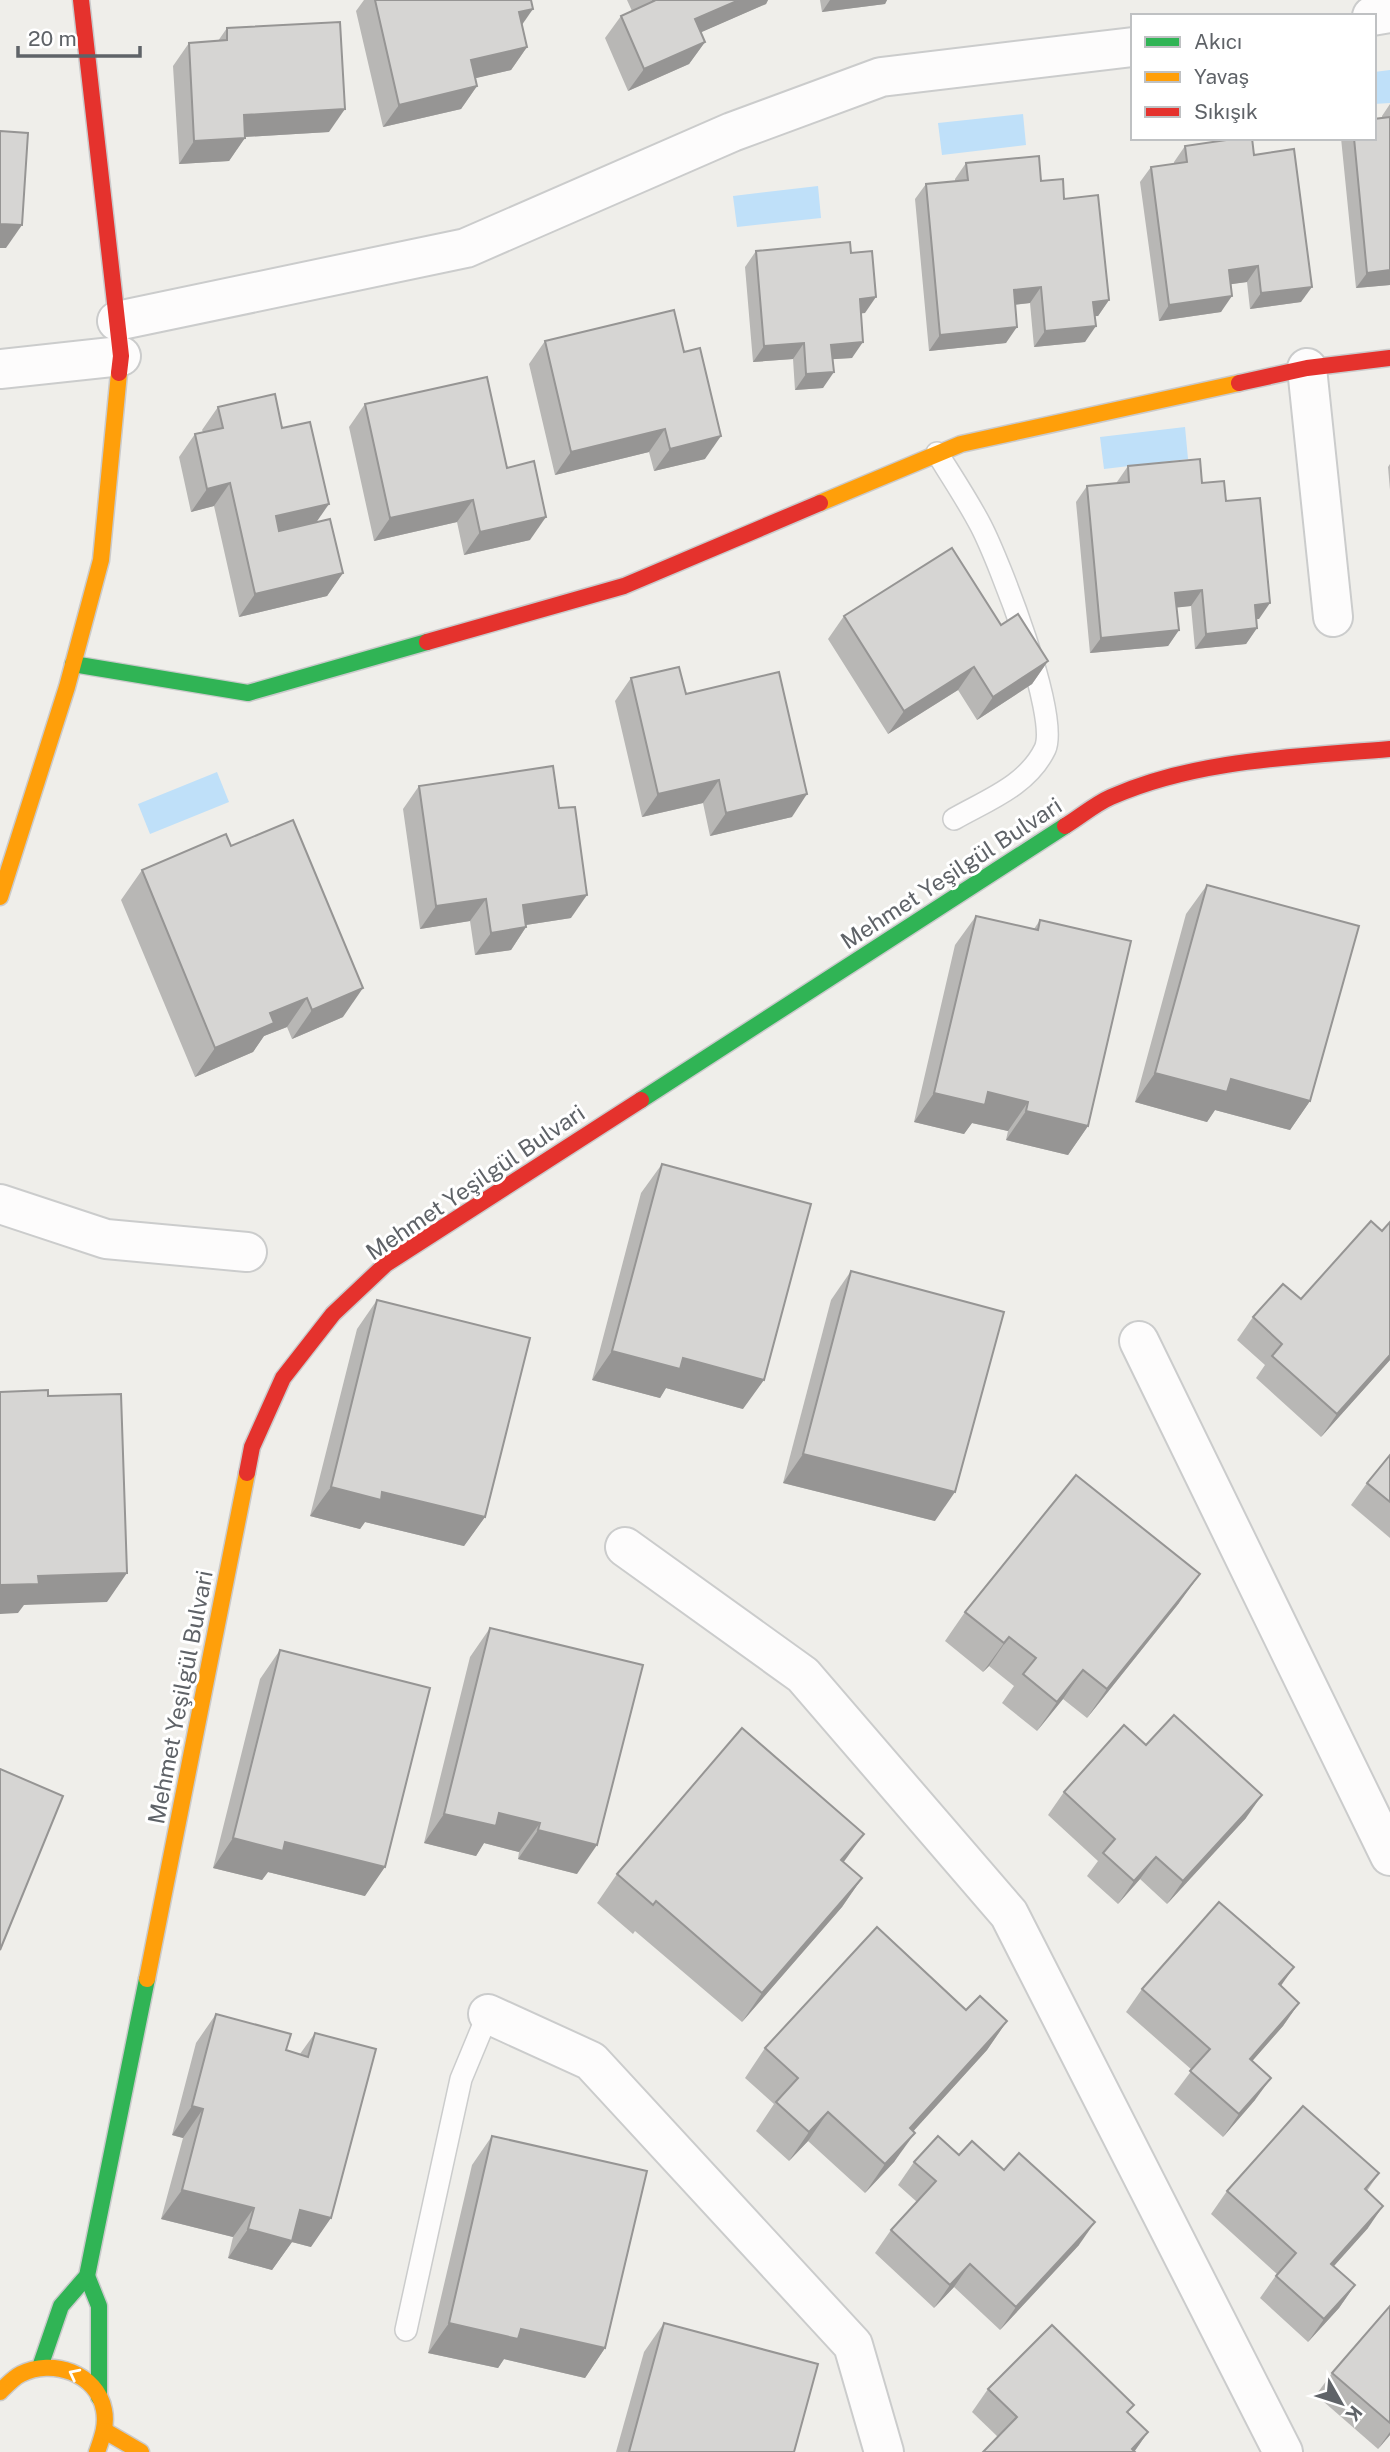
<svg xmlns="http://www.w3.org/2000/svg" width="1390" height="2452" viewBox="0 0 1390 2452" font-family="'Public Sans',sans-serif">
	<rect width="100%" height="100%" fill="#efeeea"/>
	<g fill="#bfe0f9">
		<polygon points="1390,70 1390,103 1374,104 1374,72"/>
		<polygon points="1023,114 1026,145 942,155 938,123"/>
		<polygon points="818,186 821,218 737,227 733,196"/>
		<polygon points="1185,427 1188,459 1104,469 1100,437"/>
		<polygon points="217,772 229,802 150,834 138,804"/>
	</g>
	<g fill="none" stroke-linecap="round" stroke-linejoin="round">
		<defs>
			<g id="lane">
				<path d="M937,453C952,477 968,501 981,526C999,561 1060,716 1045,749C1027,786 987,800 954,819"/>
				<polyline points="406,2330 461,2079 488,2014"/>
			</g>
			<g id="street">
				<polyline points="1372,16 1390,13"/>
				<polyline points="117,321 466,248 732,132 881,77 1133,47"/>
				<polyline points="1307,368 1333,617"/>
				<polyline points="0,369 121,356"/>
				<polyline points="0,1204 106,1239 247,1252"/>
				<polyline points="1139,1341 1390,1856"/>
				<polyline points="625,1547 803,1675 1009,1914 1283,2452"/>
				<polyline points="488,2014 591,2061 853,2345 884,2452"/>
			</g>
			<g id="fast">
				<polyline points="73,664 248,693 427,642"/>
				<polyline points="641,1100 1065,826"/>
				<polyline points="87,2276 99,2306 99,2397"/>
				<polyline points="40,2367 61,2306 87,2276 147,1979"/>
			</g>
			<g id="slow">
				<polyline points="820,503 961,444 1239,383"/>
				<polyline points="0,897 67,687 101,560 119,373"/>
				<polyline points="147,1979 247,1473"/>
				<path d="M0,2392C6,2386 13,2378 21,2374C52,2358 97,2373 104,2410C107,2425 102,2438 97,2452"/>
				<polyline points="105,2431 141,2452"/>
			</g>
			<g id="jam">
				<polyline points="81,0 121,356 119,373"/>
				<polyline points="1239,383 1307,368 1390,358"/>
				<polyline points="427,642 624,586 820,503"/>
				<path d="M1065,826C1080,817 1095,804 1111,797C1197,759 1297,757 1390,749"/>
				<polyline points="247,1473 252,1447 283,1378 333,1314 386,1264 641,1100"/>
			</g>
		</defs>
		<use href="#lane" stroke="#cbcccc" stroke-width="24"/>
		<use href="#street" stroke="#cbcccc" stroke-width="42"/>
		<use href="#fast" stroke="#cacacb" stroke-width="19"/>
		<use href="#slow" stroke="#cacacb" stroke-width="19"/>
		<use href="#jam" stroke="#cacacb" stroke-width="19"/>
		<use href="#lane" stroke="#fdfcfc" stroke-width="21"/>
		<use href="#street" stroke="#fdfcfc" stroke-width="38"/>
		<use href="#fast" stroke="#30b455" stroke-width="16"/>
		<use href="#slow" stroke="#ff9f0a" stroke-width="16"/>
		<use href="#jam" stroke="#e5322d" stroke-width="16"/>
	</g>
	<g fill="#b8b7b5">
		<polygon points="364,0 531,0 522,25 527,47 511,70 475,78 477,86 461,109 383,127 356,11"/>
		<polygon points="627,0 768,0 766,4 701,32 705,42 689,64 628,91 605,38 621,16 632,11"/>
		<polygon points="820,0 887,0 885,4 822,12"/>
		<polygon points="227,28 329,132 245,137 229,161 179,164 173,66 189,43 218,41"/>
		<polygon points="1390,104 1390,285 1356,288 1341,138 1374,138 1382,118 1382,116"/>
		<polygon points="1185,146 1254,155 1301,302 1250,309 1247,282 1231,284 1221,312 1159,321 1140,182 1151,167 1174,164 1174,162"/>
		<polygon points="966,163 1041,181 1064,199 1109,300 1098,316 1095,316 1085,342 1034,347 1030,303 1015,305 1006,343 929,351 915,199 926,184 955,181 955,179"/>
		<polygon points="756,251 851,253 865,313 861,313 852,358 832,359 823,388 795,390 793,359 753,362 745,267"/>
		<polygon points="545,341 705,459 654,471 649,452 555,475 529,364"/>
		<polygon points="365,404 507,468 530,540 464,555 457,522 374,541 349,427"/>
		<polygon points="218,407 282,428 316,522 343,573 327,596 239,617 214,506 191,512 179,457 195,434 203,432 202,430"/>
		<polygon points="1390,464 1390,490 1388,467"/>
		<polygon points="1128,466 1202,483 1226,501 1259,619 1256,619 1257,628 1246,644 1195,649 1191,606 1176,607 1179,630 1168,646 1090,653 1076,502 1087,486 1117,483 1117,482"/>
		<polygon points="844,616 1001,625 1048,661 1032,684 977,720 958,690 888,734 828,639"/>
		<polygon points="631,678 686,694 792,817 710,836 703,803 642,817 615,701"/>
		<polygon points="419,786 571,918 526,925 526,927 511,950 475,955 470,921 420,929 403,809"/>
		<polygon points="231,846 343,1017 292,1039 287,1027 264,1036 253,1052 195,1077 121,900 142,870"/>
		<polygon points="1207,885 1310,1101 1290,1130 1215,1110 1207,1122 1135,1102 1186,914"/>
		<polygon points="976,916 1034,929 1040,920 1088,1126 1068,1155 1006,1140 1008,1131 972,1123 964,1134 914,1122 955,945"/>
		<polygon points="662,1164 743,1409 666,1388 660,1398 592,1380 641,1193"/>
		<polygon points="1390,1222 1390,1360 1321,1437 1256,1378 1265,1365 1237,1340 1253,1317 1301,1299 1382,1231"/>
		<polygon points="851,1271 935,1521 783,1483 831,1300"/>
		<polygon points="377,1300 485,1517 464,1546 365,1522 360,1529 310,1516 357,1329"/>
		<polygon points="1390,1455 1390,1538 1351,1505 1367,1483"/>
		<polygon points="1179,1603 1087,1718 1063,1699 1037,1731 1002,1703 1014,1686 989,1666 983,1672 945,1641 965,1612"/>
		<polygon points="490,1628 577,1874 518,1859 519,1852 484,1843 476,1856 424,1843 470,1657"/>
		<polygon points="280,1650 365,1896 268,1872 262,1880 213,1868 260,1679"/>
		<polygon points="1146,1745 1246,1818 1167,1904 1140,1879 1118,1904 1087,1876 1098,1861 1048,1815 1064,1792"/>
		<polygon points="844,1862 862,1878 842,1907 742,2022 635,1931 633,1934 597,1903 617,1874"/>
		<polygon points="1281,1986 1299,2003 1283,2026 1252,2061 1255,2100 1223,2137 1174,2094 1192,2070 1126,2012 1142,1989"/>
		<polygon points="966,2010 1007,2021 987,2050 913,2131 894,2162 865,2193 808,2141 789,2161 756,2131 774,2104 745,2078 765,2048"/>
		<polygon points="216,2014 286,2050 300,2054 315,2033 311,2247 292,2242 272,2270 228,2258 233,2237 161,2219 183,2138 172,2135 196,2043"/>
		<polygon points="492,2136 605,2348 585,2378 504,2359 498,2368 428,2353 472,2165"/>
		<polygon points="959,2155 1079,2245 1000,2330 954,2287 934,2308 875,2253 891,2230 917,2202 898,2185 914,2162"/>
		<polygon points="1379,2173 1367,2191 1368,2228 1334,2266 1355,2285 1339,2308 1308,2342 1260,2298 1277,2274 1211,2214 1227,2191"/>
		<polygon points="1390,2306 1390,2435 1378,2449 1316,2395 1332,2373"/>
		<polygon points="664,2323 794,2452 616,2452 644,2352"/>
		<polygon points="988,2389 1128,2413 1148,2432 1134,2452 998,2437 972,2412"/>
	</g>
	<g fill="#969594">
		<polygon points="739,0 768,0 766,4 679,42 695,19"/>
		<polygon points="830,0 887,0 885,4 822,12"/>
		<polygon points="533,9 517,32 519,12"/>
		<polygon points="705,42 689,64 628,91 644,69"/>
		<polygon points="527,47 511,70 455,83 471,60"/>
		<polygon points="477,86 461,109 383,127 399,105"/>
		<polygon points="345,109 329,132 228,138 244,115"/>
		<polygon points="245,138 229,161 179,164 194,141"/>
		<polygon points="0,224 22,225 6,248 0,248"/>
		<polygon points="1258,266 1247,282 1218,286 1229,270"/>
		<polygon points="1390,270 1390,285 1356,288 1367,273"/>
		<polygon points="1041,287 1030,303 1003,306 1014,290"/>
		<polygon points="1312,287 1301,302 1250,309 1261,293"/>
		<polygon points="1232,296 1221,312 1159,321 1169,305"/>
		<polygon points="876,297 865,313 849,315 860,299"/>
		<polygon points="1109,300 1098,316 1082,317 1093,302"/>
		<polygon points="1096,326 1085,342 1034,347 1045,331"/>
		<polygon points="1017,327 1006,343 929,351 940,335"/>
		<polygon points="863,342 852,358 820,360 831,345"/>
		<polygon points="804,343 793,359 753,362 764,346"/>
		<polygon points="834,372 823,388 795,390 806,374"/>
		<polygon points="665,429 649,452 555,475 571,452"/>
		<polygon points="721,436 705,459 654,471 670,449"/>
		<polygon points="230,483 214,506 191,512 207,489"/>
		<polygon points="473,500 457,522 374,541 390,518"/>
		<polygon points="329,504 313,527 260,539 276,516"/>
		<polygon points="546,517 530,540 464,555 480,532"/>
		<polygon points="343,573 327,596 239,617 255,594"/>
		<polygon points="1202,590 1191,606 1164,609 1175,593"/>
		<polygon points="1270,603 1259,619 1244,620 1255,605"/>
		<polygon points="1257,628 1246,644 1195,649 1206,634"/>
		<polygon points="1179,630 1168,646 1090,653 1101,638"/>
		<polygon points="1048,661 1032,684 977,720 993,697"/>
		<polygon points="974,667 958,690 888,734 904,711"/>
		<polygon points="719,780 703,803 642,817 658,794"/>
		<polygon points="807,794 792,817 710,836 726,813"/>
		<polygon points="587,895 571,918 507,928 523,905"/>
		<polygon points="486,899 470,921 420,929 436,906"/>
		<polygon points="526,927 511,950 475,955 491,933"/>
		<polygon points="363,988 343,1017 292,1039 312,1010"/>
		<polygon points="307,998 287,1027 264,1036 253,1052 195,1077 215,1048 270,1013"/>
		<polygon points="1155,1073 1231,1079 1310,1101 1290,1130 1215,1110 1207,1122 1135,1102"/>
		<polygon points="988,1092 1028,1102 1008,1131 972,1123 964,1134 914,1122 934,1093"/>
		<polygon points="1026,1111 1088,1126 1068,1155 1006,1140"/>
		<polygon points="612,1351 683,1358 764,1380 743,1409 666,1388 660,1398 592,1380"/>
		<polygon points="1390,1355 1390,1360 1321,1437 1337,1414"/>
		<polygon points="803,1454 955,1492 935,1521 783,1483"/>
		<polygon points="331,1487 382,1492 485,1517 464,1546 365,1522 360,1529 310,1516"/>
		<polygon points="127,1573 107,1602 24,1605 18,1613 0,1614 0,1585 38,1576"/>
		<polygon points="1200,1574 1179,1603 1087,1718 1107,1689"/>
		<polygon points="1009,1637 989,1666 983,1672 1004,1643"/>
		<polygon points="1083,1670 1063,1699 1037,1731 1057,1702"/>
		<polygon points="1262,1795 1246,1818 1167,1904 1183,1881"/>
		<polygon points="499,1813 540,1823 519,1852 484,1843 476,1856 424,1843 444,1814"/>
		<polygon points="538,1830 597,1845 577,1874 518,1859"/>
		<polygon points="864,1834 843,1863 841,1860"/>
		<polygon points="233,1838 285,1842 385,1867 365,1896 268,1872 262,1880 213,1868"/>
		<polygon points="1156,1857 1140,1879 1118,1904 1134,1881"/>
		<polygon points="862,1878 842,1907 742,2022 762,1993"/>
		<polygon points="1294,1967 1278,1990 1279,1984"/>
		<polygon points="1299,2003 1283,2026 1234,2082 1250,2059"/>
		<polygon points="1007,2021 987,2050 890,2157 910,2128"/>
		<polygon points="1271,2078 1255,2100 1223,2137 1239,2114"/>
		<polygon points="192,2106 203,2109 183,2138 172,2135"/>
		<polygon points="828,2112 808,2141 789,2161 809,2132"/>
		<polygon points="915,2133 894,2162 865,2193 885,2164"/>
		<polygon points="182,2190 254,2208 233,2237 161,2219"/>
		<polygon points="1383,2206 1368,2228 1315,2287 1331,2264"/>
		<polygon points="300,2210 331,2218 311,2247 292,2242 272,2270 228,2258 248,2229"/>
		<polygon points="1095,2222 1079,2245 1000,2330 1016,2307"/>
		<polygon points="970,2264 954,2287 934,2308 950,2285"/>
		<polygon points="1355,2285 1339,2308 1308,2342 1324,2319"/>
		<polygon points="449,2323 521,2329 605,2348 585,2378 504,2359 498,2368 428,2353"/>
		<polygon points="1148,2432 1134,2452 1130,2452"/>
		<polygon points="1390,2432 1390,2435 1378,2449"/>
	</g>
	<g fill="#d6d5d3" stroke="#969594" stroke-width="2">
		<polygon points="375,0 531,0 533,9 519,12 527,47 471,60 477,86 399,105"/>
		<polygon points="653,0 739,0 695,19 705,42 644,69 621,16 654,1"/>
		<polygon points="340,22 345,109 244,115 245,138 194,141 189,43 227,40 227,28"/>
		<polygon points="1390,117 1390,270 1367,273 1354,138 1374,138 1374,119"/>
		<polygon points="0,131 28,133 22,225 0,224"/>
		<polygon points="1240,138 1252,138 1254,155 1294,149 1312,287 1261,293 1258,266 1229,270 1232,296 1169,305 1151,167 1187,162 1185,146"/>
		<polygon points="1039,156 1041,181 1063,179 1064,199 1098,195 1109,300 1093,302 1096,326 1045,331 1041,287 1014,290 1017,327 940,335 926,184 968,180 966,163"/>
		<polygon points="850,242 851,253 872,251 876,297 860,299 863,342 831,345 834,372 806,374 804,343 764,346 756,251"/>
		<polygon points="674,310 684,352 700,348 721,436 670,449 665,429 571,452 545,341"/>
		<polygon points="487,377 507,468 534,461 546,517 480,532 473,500 390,518 365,404"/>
		<polygon points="275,394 282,428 310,422 329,504 276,516 279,531 330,519 343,573 255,594 230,483 207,489 195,434 223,428 218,407"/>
		<polygon points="1200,459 1202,483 1224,481 1226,501 1260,498 1270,603 1255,605 1257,628 1206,634 1202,590 1175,593 1179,630 1101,638 1087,486 1129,482 1128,466"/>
		<polygon points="952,548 1001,625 1018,614 1048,661 993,697 974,667 904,711 844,616"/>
		<polygon points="679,667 686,694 779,672 807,794 726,813 719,780 658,794 631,678"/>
		<polygon points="553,766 559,808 575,807 587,895 523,905 526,927 491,933 486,899 436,906 419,786"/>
		<polygon points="293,820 363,988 312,1010 307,998 270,1013 274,1023 215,1048 142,870 226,834 231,846"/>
		<polygon points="1207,885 1359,926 1310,1101 1231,1079 1227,1092 1155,1073"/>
		<polygon points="976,916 1038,930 1040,920 1131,941 1088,1126 1026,1111 1028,1102 988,1092 985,1105 934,1093"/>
		<polygon points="662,1164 811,1204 764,1380 683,1358 680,1369 612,1351"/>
		<polygon points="1371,1221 1382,1231 1390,1222 1390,1355 1337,1414 1272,1356 1282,1344 1253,1317 1283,1284 1301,1299"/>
		<polygon points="851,1271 1004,1312 955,1492 803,1454"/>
		<polygon points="377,1300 530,1338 485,1517 382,1492 381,1500 331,1487"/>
		<polygon points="48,1390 48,1396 121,1394 127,1573 38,1576 39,1584 0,1585 0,1392"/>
		<polygon points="1390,1455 1390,1502 1367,1483"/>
		<polygon points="1076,1475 1200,1574 1107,1689 1083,1670 1057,1702 1023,1674 1036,1658 1009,1637 1004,1643 965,1612"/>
		<polygon points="490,1628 643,1665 597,1845 538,1830 540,1823 499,1813 496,1826 444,1814"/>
		<polygon points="280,1650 430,1688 385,1867 285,1842 283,1851 233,1838"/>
		<polygon points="1174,1715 1262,1795 1183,1881 1156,1857 1134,1881 1103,1853 1115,1839 1064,1792 1124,1725 1146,1745"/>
		<polygon points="742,1728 864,1834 841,1860 862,1878 762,1993 656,1901 653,1905 617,1874"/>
		<polygon points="0,1769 63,1796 0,1950"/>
		<polygon points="1219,1902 1294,1967 1279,1984 1299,2003 1250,2059 1271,2078 1239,2114 1190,2071 1210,2049 1142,1989"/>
		<polygon points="877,1927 966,2010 980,1996 1007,2021 910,2128 915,2133 885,2164 828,2112 809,2132 776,2102 798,2078 765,2048"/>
		<polygon points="216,2014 291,2034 286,2050 308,2057 315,2033 376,2049 331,2218 300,2210 292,2241 248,2229 254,2208 182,2190 203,2109 192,2106"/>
		<polygon points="1303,2106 1379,2173 1365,2189 1383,2206 1331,2264 1355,2285 1324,2319 1276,2276 1296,2253 1227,2191"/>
		<polygon points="492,2136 647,2171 605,2348 521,2329 518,2339 449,2323"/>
		<polygon points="938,2136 959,2155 972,2141 1004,2170 1019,2153 1095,2222 1016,2307 970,2264 950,2285 891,2230 936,2181 914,2162"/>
		<polygon points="1390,2306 1390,2423 1332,2373"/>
		<polygon points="664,2323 818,2364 794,2452 629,2452"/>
		<polygon points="1052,2325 1134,2405 1127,2412 1148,2432 1132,2449 1135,2452 983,2452 1017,2417 988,2389"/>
	</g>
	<defs><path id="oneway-chevron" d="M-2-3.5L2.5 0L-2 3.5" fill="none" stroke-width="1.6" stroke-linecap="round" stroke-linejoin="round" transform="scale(1.75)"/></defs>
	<use stroke="#fff" href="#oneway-chevron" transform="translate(74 2374) rotate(-153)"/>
	<g text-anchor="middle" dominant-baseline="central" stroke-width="6" stroke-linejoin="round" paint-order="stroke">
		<g font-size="23" fill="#5f6368" stroke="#fff">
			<text transform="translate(951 873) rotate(-33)">Mehmet Yeşilgül Bulvari</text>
			<text transform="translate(475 1182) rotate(-34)">Mehmet Yeşilgül Bulvari</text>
			<text transform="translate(180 1697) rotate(-79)">Mehmet Yeşilgül Bulvari</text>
		</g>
	</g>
	<rect x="1131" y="14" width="245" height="126" fill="#ffffff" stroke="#bfc1c3" stroke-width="2"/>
	<rect x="1145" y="37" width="35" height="10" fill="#30b455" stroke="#bfc1c3" stroke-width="2"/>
	<text x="1194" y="49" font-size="21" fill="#5f6368">Akıcı</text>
	<rect x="1145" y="72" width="35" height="10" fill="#ff9f0a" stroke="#bfc1c3" stroke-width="2"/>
	<text x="1194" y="84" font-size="21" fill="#5f6368">Yavaş</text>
	<rect x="1145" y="107" width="35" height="10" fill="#e5322d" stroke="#bfc1c3" stroke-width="2"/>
	<text x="1194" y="119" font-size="21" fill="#5f6368">Sıkışık</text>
	<g transform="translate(1341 2403) rotate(129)" stroke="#ffffff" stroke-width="5" paint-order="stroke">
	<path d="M0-5L12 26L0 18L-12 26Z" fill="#5f6368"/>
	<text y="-10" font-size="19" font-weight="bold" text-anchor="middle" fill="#5f6368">K</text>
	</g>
	<path d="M18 46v10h122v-10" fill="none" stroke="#5f6368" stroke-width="3.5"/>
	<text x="28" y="46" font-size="21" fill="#5f6368" stroke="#ffffff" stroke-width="5" paint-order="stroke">20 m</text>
</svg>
